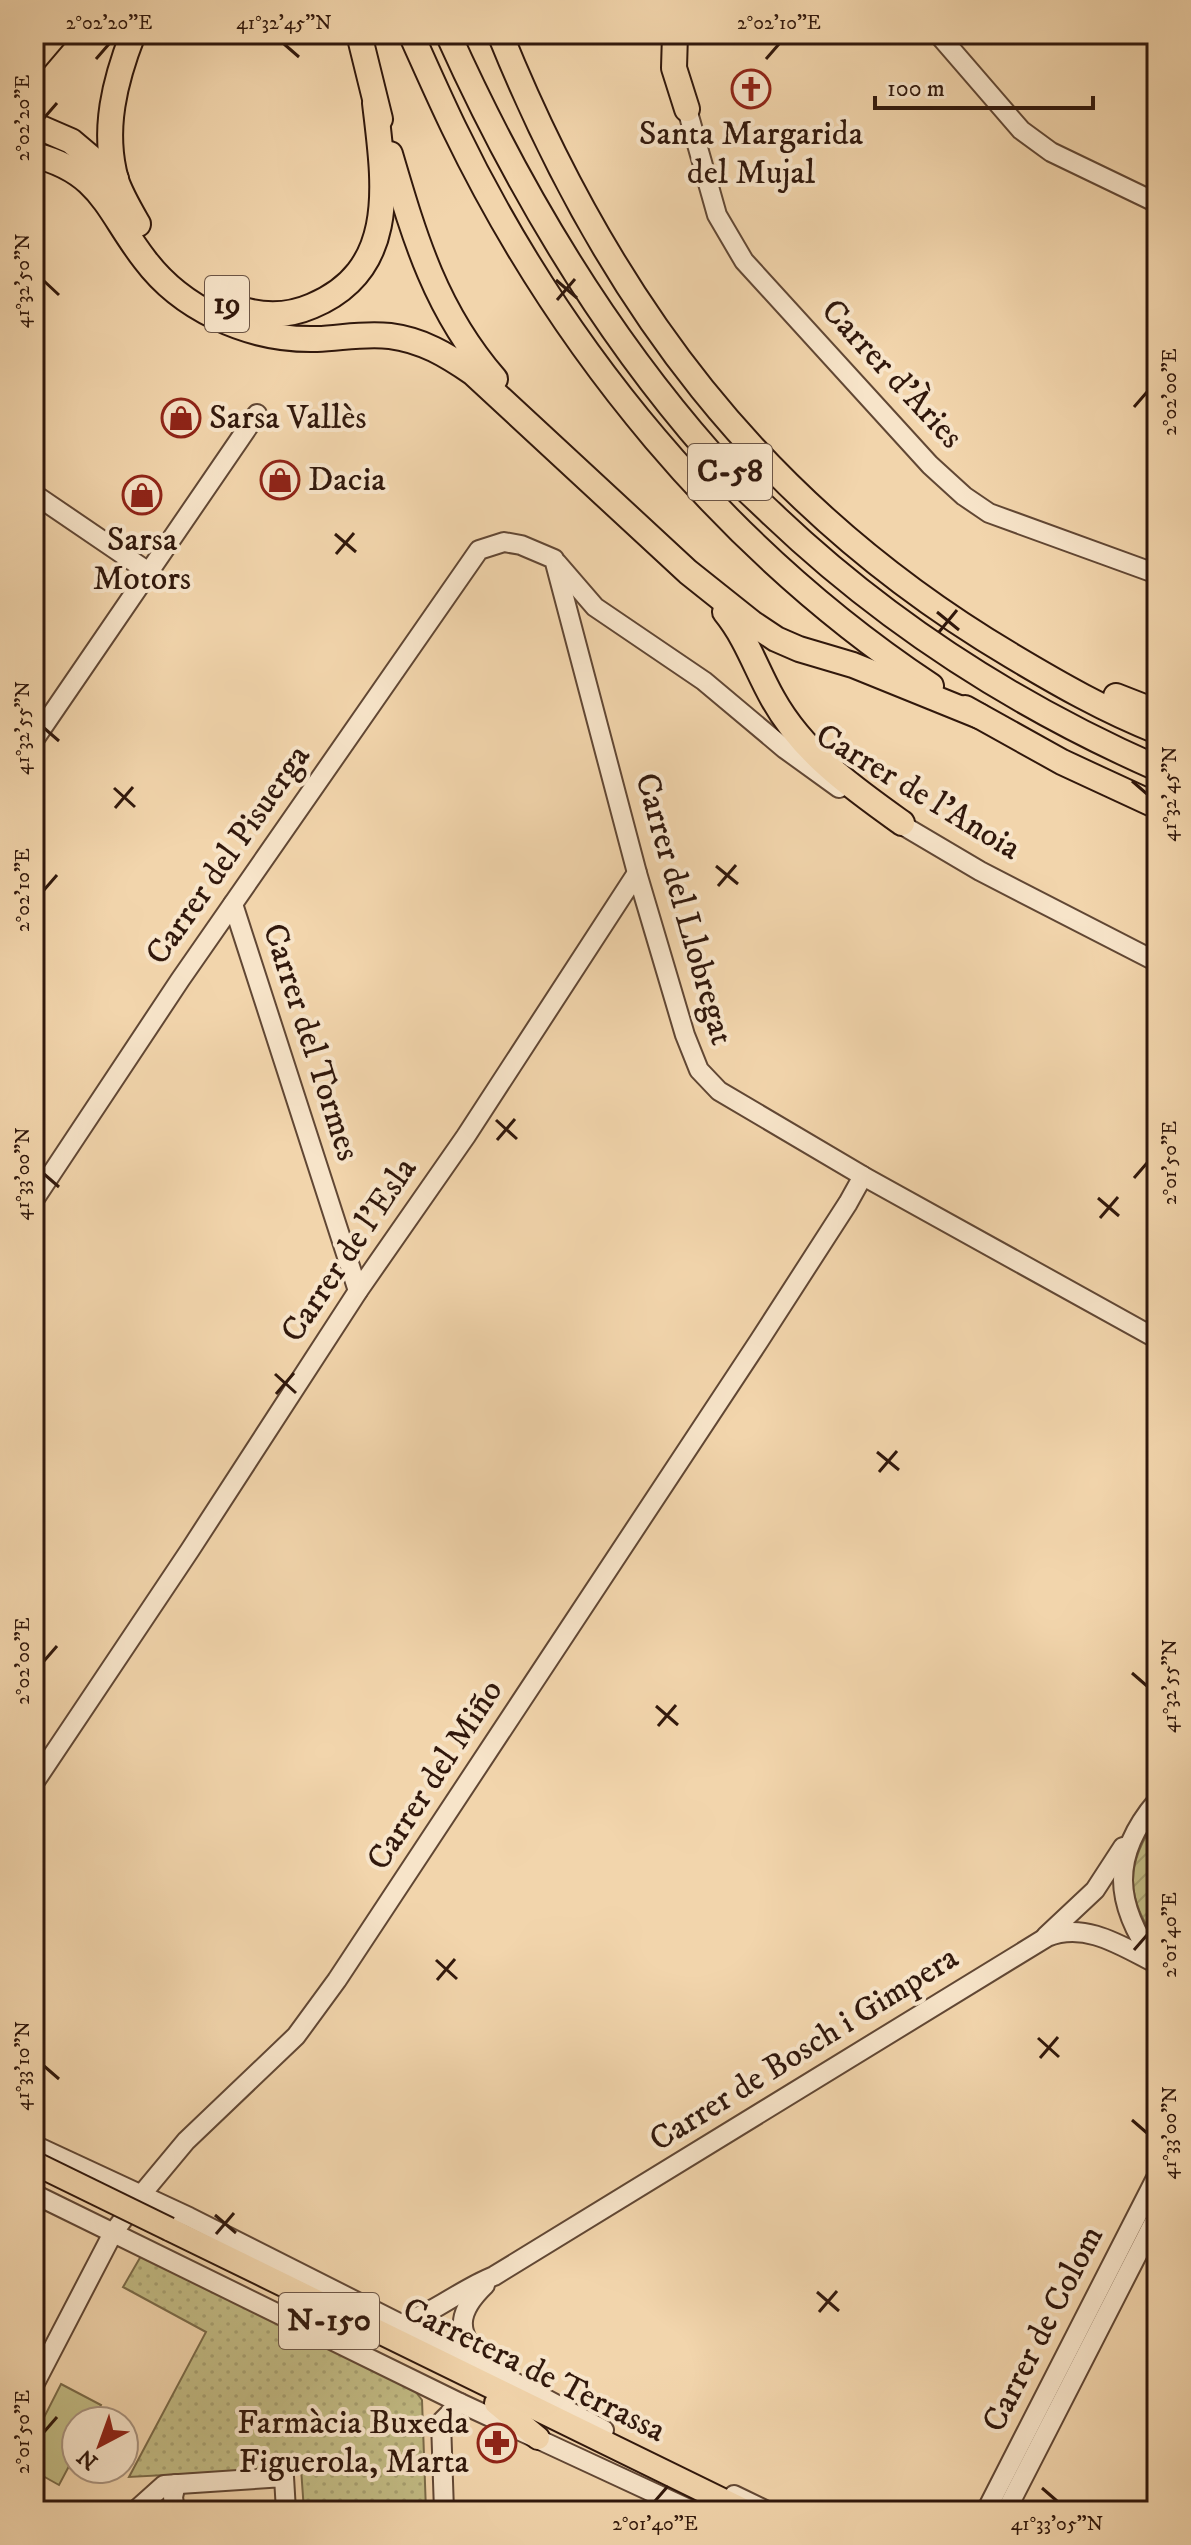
<svg xmlns="http://www.w3.org/2000/svg" width="1191" height="2545" viewBox="0 0 1191 2545" font-family="'IM FELL DW Pica',serif">
	<defs>
		<pattern id="park-dots" width="8" height="8" patternUnits="userSpaceOnUse" patternTransform="scale(2)"><rect width="8" height="8" fill="#c2bb84"/><path d="M2 2h.1M6 6h.1" fill="none" stroke="#a7a071" stroke-width="1.8" stroke-linecap="round"/></pattern>
		<pattern id="garden-furrows" width="10" height="10" patternUnits="userSpaceOnUse" patternTransform="scale(2)"><rect width="10" height="10" fill="#c2bb84"/><path d="M-1 1l2-2M0 10L10 0M9 11l2-2" fill="none" stroke="#a7a071"/></pattern>
	</defs>
	<rect width="100%" height="100%" fill="#f2d5ac"/>
	<filter id="stains"><feTurbulence type="fractalNoise" baseFrequency=".0025" numOctaves="4"/><feColorMatrix values="0 0 0 0 .2 0 0 0 0 .09 0 0 0 0 .02 0 0 0 .5 -.17"/></filter>
	<radialGradient id="worn" r=".72"><stop offset=".6" stop-color="#630" stop-opacity="0"/><stop offset="1" stop-color="#630" stop-opacity=".3"/></radialGradient>
	<polygon fill="#c2bb84" stroke="#7a6a48" stroke-width="2" points="61,2384 101,2405 93,2421 76,2421 76,2453 59,2485 34,2471 34,2437"/>
	<polygon fill="url(#park-dots)" stroke="#7a6a48" stroke-width="2" points="141,2256 412,2387 422,2400 426,2511 304,2511 301,2468 129,2477 206,2332 123,2287"/>
	<path fill="url(#garden-furrows)" stroke="#7a6a48" stroke-width="2" d="M1157,1819V1941C1125,1898 1125,1863 1157,1819Z"/>
	<g fill="none" stroke-linecap="round" stroke-linejoin="round">
		<defs>
			<g id="minor">
				<polyline points="938,34 1021,130 1051,152 1157,203"/>
				<polyline points="687,109 717,215 744,261 930,465 964,496 989,513 1157,574"/>
				<polyline points="34,494 150,573"/>
				<polyline points="557,563 595,607 704,681 785,749 839,788"/>
				<polyline points="34,740 257,414"/>
				<polyline points="892,819 980,871 1157,962"/>
				<polyline points="233,904 358,1291"/>
				<polyline points="34,1200 180,980 479,550 504,542 521,545 554,559 637,873 685,1035 699,1070 719,1091 863,1176 1157,1339"/>
				<polyline points="34,1783 190,1550 358,1291 466,1136 637,873"/>
				<polyline points="1046,1936 1095,1890 1123,1847"/>
				<path d="M1155,1961C1114,1904 1110,1856 1157,1801"/>
				<polyline points="34,2145 189,2217 490,2369 604,2430"/>
				<polyline points="34,2194 460,2403 693,2511"/>
				<path d="M401,2324C434,2313 461,2289 494,2276L1047,1937C1086,1921 1123,1947 1157,1964"/>
				<path d="M482,2361C456,2332 456,2313 485,2285"/>
				<polyline points="34,2385 113,2233 141,2195 186,2141 296,2036 337,1980 759,1341 848,1203 863,1176"/>
				<polyline points="734,2495 767,2511"/>
				<polyline points="135,2511 164,2485 284,2477 286,2511"/>
				<polyline points="175,2511 173,2497 176,2484"/>
				<polyline points="444,2511 441,2422 460,2403"/>
				<polyline points="986,2511 1157,2176"/>
				<polyline points="1006,2511 1157,2216"/>
			</g>
			<g id="major">
				<polyline points="34,61 57,34"/>
				<polyline points="169,2229 745,2511"/>
				<polyline points="496,2403 538,2438"/>
			</g>
			<g id="highway">
				<path d="M133,34C115,80 102,130 116,180C121,195 130,210 138,224"/>
				<polyline points="359,34 380,119"/>
				<path d="M411,34C425,65 439,97 454,128C561,350 725,549 931,686"/>
				<path d="M448,34C516,185 601,329 710,453C729,474 750,493 771,513C884,621 1014,705 1157,768"/>
				<path d="M500,34C608,301 761,507 1012,656C1059,684 1106,711 1157,731"/>
				<polyline points="675,34 674,68 687,109"/>
				<polyline points="34,125 71,141 116,179"/>
				<path d="M390,154C415,239 436,311 495,379"/>
				<path d="M34,155C102,172 107,211 145,260C163,284 189,304 216,317C247,332 282,340 317,339C342,338 364,333 390,336C422,340 447,355 473,373L688,572L752,623L776,639L799,649L853,665L979,716"/>
				<path d="M223,302C252,316 282,319 312,306C400,269 384,181 375,103"/>
				<path d="M725,612C747,639 756,669 773,699C803,753 853,788 902,823"/>
				<polyline points="1116,696 1157,712"/>
				<polyline points="965,708 1062,762 1157,806"/>
			</g>
		</defs>
		<use href="#minor" stroke="#614734" stroke-width="22"/>
		<use href="#major" stroke="#31180c" stroke-width="26"/>
		<use href="#highway" stroke="#31180c" stroke-width="28"/>
		<use href="#minor" stroke="#f7e4c9" stroke-width="18"/>
		<use href="#major" stroke="#f2d5ac" stroke-width="22"/>
		<use href="#highway" stroke="#f2d5ac" stroke-width="24"/>
		<defs>
			<polyline id="major-bridge" points="34,2163 169,2229"/>
		</defs>
		<use href="#major-bridge" stroke="#31180c" stroke-width="26" stroke-linecap="butt"/>
		<use href="#major-bridge" stroke="#f2d5ac" stroke-width="22"/>
	</g>
	<path fill="none" stroke="#31180c" stroke-width="3" d="M284,44L299,57M96,59L109,44M766,59L779,44M44,118L57,103M556,280L577,298M44,281L59,295M557,300L575,279M1134,407L1147,392M335,534L356,552M336,554L354,533M937,612L959,630M939,632L957,610M44,728L59,741M1132,781L1147,794M114,788L135,807M115,808L133,787M716,866L738,884M718,886L736,865M44,890L57,875M496,1120L517,1139M497,1140L515,1119M44,1174L59,1187M1134,1178L1147,1163M1098,1198L1119,1216M1100,1218L1118,1197M275,1374L296,1393M276,1394L294,1373M877,1452L899,1470M879,1472L897,1451M44,1661L57,1646M1132,1673L1147,1686M656,1706L678,1725M658,1726L676,1705M1134,1950L1147,1935M436,1960L457,1979M437,1980L455,1959M1038,2038L1059,2057M1040,2058L1058,2037M44,2066L59,2079M1132,2120L1147,2133M215,2215L236,2233M216,2234L234,2213M817,2292L839,2311M819,2312L837,2291M44,2432L57,2417M1042,2488L1057,2501M655,2501L668,2486"/>
	<defs>
		<symbol id="church-ring" viewBox="-11 -11 22 22"><circle r="9.5" fill="#f7e4c9" stroke="#8f2418" stroke-width="1.5"/><path d="M-1.2-6h2.4v3.5h3.3v2.4h-3.3V6h-2.4V-.1h-3.3v-2.4h3.3Z" fill="#8f2418"/></symbol>
		<symbol id="shop-ring" viewBox="-11 -11 22 22"><circle r="9.5" fill="#f7e4c9" stroke="#8f2418" stroke-width="1.5"/><path d="M-5-2.5h2.3a2.7 3.5 0 0 1 5.4 0H5L5.5 6h-11ZM-1.5-2.5h3a1.5 2.3 0 0 0-3 0Z" fill="#8f2418"/></symbol>
		<symbol id="pharmacy-ring" viewBox="-11 -11 22 22"><circle r="9.5" fill="#f7e4c9" stroke="#8f2418" stroke-width="1.5"/><path d="M-2-6h4v4h4v4h-4v4h-4v-4h-4v-4h4Z" fill="#8f2418"/></symbol>
	</defs>
	<g fill-rule="evenodd">
		<use href="#church-ring" x="729" y="67" width="44" height="44"/>
		<use href="#shop-ring" x="159" y="396" width="44" height="44"/>
		<use href="#shop-ring" x="258" y="458" width="44" height="44"/>
		<use href="#shop-ring" x="120" y="473" width="44" height="44"/>
		<use href="#pharmacy-ring" x="475" y="2421" width="44" height="44"/>
	</g>
	<g text-anchor="middle" dominant-baseline="central" stroke-width="8" stroke-linejoin="round" paint-order="stroke">
		<g fill="#f7e4c9" stroke="#6c5545" stroke-width="2">
			<rect x="205" y="276" width="44" height="56" rx="6"/>
			<rect x="688" y="444" width="84" height="56" rx="6"/>
			<rect x="279" y="2293" width="100" height="56" rx="6"/>
		</g>
		<g font-size="32" font-weight="bold" fill="#31180c">
			<text x="227" y="304">19</text>
			<text x="730" y="472">C-58</text>
			<text x="329" y="2321">N-150</text>
		</g>
		<g font-size="34" fill="#31180c" stroke="#f7e4c9">
			<text x="751" y="134">Santa Margarida<tspan x="751" dy="39">del Mujal</tspan></text>
			<text x="209" y="418" text-anchor="start">Sarsa Vallès</text>
			<text x="308" y="480" text-anchor="start">Dacia</text>
			<text x="142" y="540">Sarsa<tspan x="142" dy="39">Motors</tspan></text>
			<text x="469" y="2423" text-anchor="end">Farmàcia Buxeda<tspan x="469" dy="39">Figuerola, Marta</tspan></text>
		</g>
		<g font-size="34" fill="#31180c" stroke="#f7e4c9">
			<text transform="translate(892 374) rotate(47)">Carrer d'Àries</text>
			<text transform="translate(918 792) rotate(31)">Carrer de l'Anoia</text>
			<text transform="translate(228 855) rotate(-55)">Carrer del Pisuerga</text>
			<text transform="translate(684 909) rotate(74)">Carrer del Llobregat</text>
			<text transform="translate(311 1042) rotate(72)">Carrer del Tormes</text>
			<text transform="translate(349 1250) rotate(-56)">Carrer de l'Esla</text>
			<text transform="translate(435 1775) rotate(-57)">Carrer del Miño</text>
			<text transform="translate(804 2049) rotate(-32)">Carrer de Bosch i Gimpera</text>
			<text transform="translate(1043 2329) rotate(-63)">Carrer de Colom</text>
			<text transform="translate(534 2370) rotate(26)">Carretera de Terrassa</text>
		</g>
	</g>
	<rect width="1191" height="2545" fill="none" stroke="#f2d5ac" stroke-width="88"/>
	<g transform="translate(100 2445) rotate(221)"><circle r="38" fill="#f7e4c9" stroke="#a8927d" stroke-width="2"/>
	<path d="M0-6L14 30L0 20L-14 30Z" fill="#8f2418"/>
	<text y="-12" font-size="22" font-weight="bold" text-anchor="middle" fill="#31180c">N</text>
	</g>
	<path d="M875 96v12h218v-12" fill="none" stroke="#31180c" stroke-width="4"/>
	<text x="887" y="96" font-size="24" fill="#31180c" stroke="#f7e4c9" stroke-width="6" paint-order="stroke">100 m</text>
	<rect x="44" y="44" width="1103" height="2457" fill="none" stroke="#31180c" stroke-width="3"/>
	<g font-size="20" text-anchor="middle" fill="#31180c">
		<text x="109" y="29">2°02'20"E</text>
		<text x="284" y="29">41°32'45"N</text>
		<text x="779" y="29">2°02'10"E</text>
		<text transform="translate(22 118) rotate(-90)" y="7">2°02'20"E</text>
		<text transform="translate(22 281) rotate(-90)" y="7">41°32'50"N</text>
		<text transform="translate(1169 392) rotate(-90)" y="7">2°02'00"E</text>
		<text transform="translate(22 728) rotate(-90)" y="7">41°32'55"N</text>
		<text transform="translate(1169 794) rotate(-90)" y="7">41°32'45"N</text>
		<text transform="translate(22 890) rotate(-90)" y="7">2°02'10"E</text>
		<text transform="translate(1169 1163) rotate(-90)" y="7">2°01'50"E</text>
		<text transform="translate(22 1174) rotate(-90)" y="7">41°33'00"N</text>
		<text transform="translate(22 1661) rotate(-90)" y="7">2°02'00"E</text>
		<text transform="translate(1169 1686) rotate(-90)" y="7">41°32'55"N</text>
		<text transform="translate(1169 1935) rotate(-90)" y="7">2°01'40"E</text>
		<text transform="translate(22 2066) rotate(-90)" y="7">41°33'10"N</text>
		<text transform="translate(1169 2133) rotate(-90)" y="7">41°33'00"N</text>
		<text transform="translate(22 2432) rotate(-90)" y="7">2°01'50"E</text>
		<text x="655" y="2530">2°01'40"E</text>
		<text x="1057" y="2530">41°33'05"N</text>
	</g>
	<rect width="100%" height="100%" filter="url(#stains)"/>
	<rect width="100%" height="100%" fill="url(#worn)"/>
</svg>
